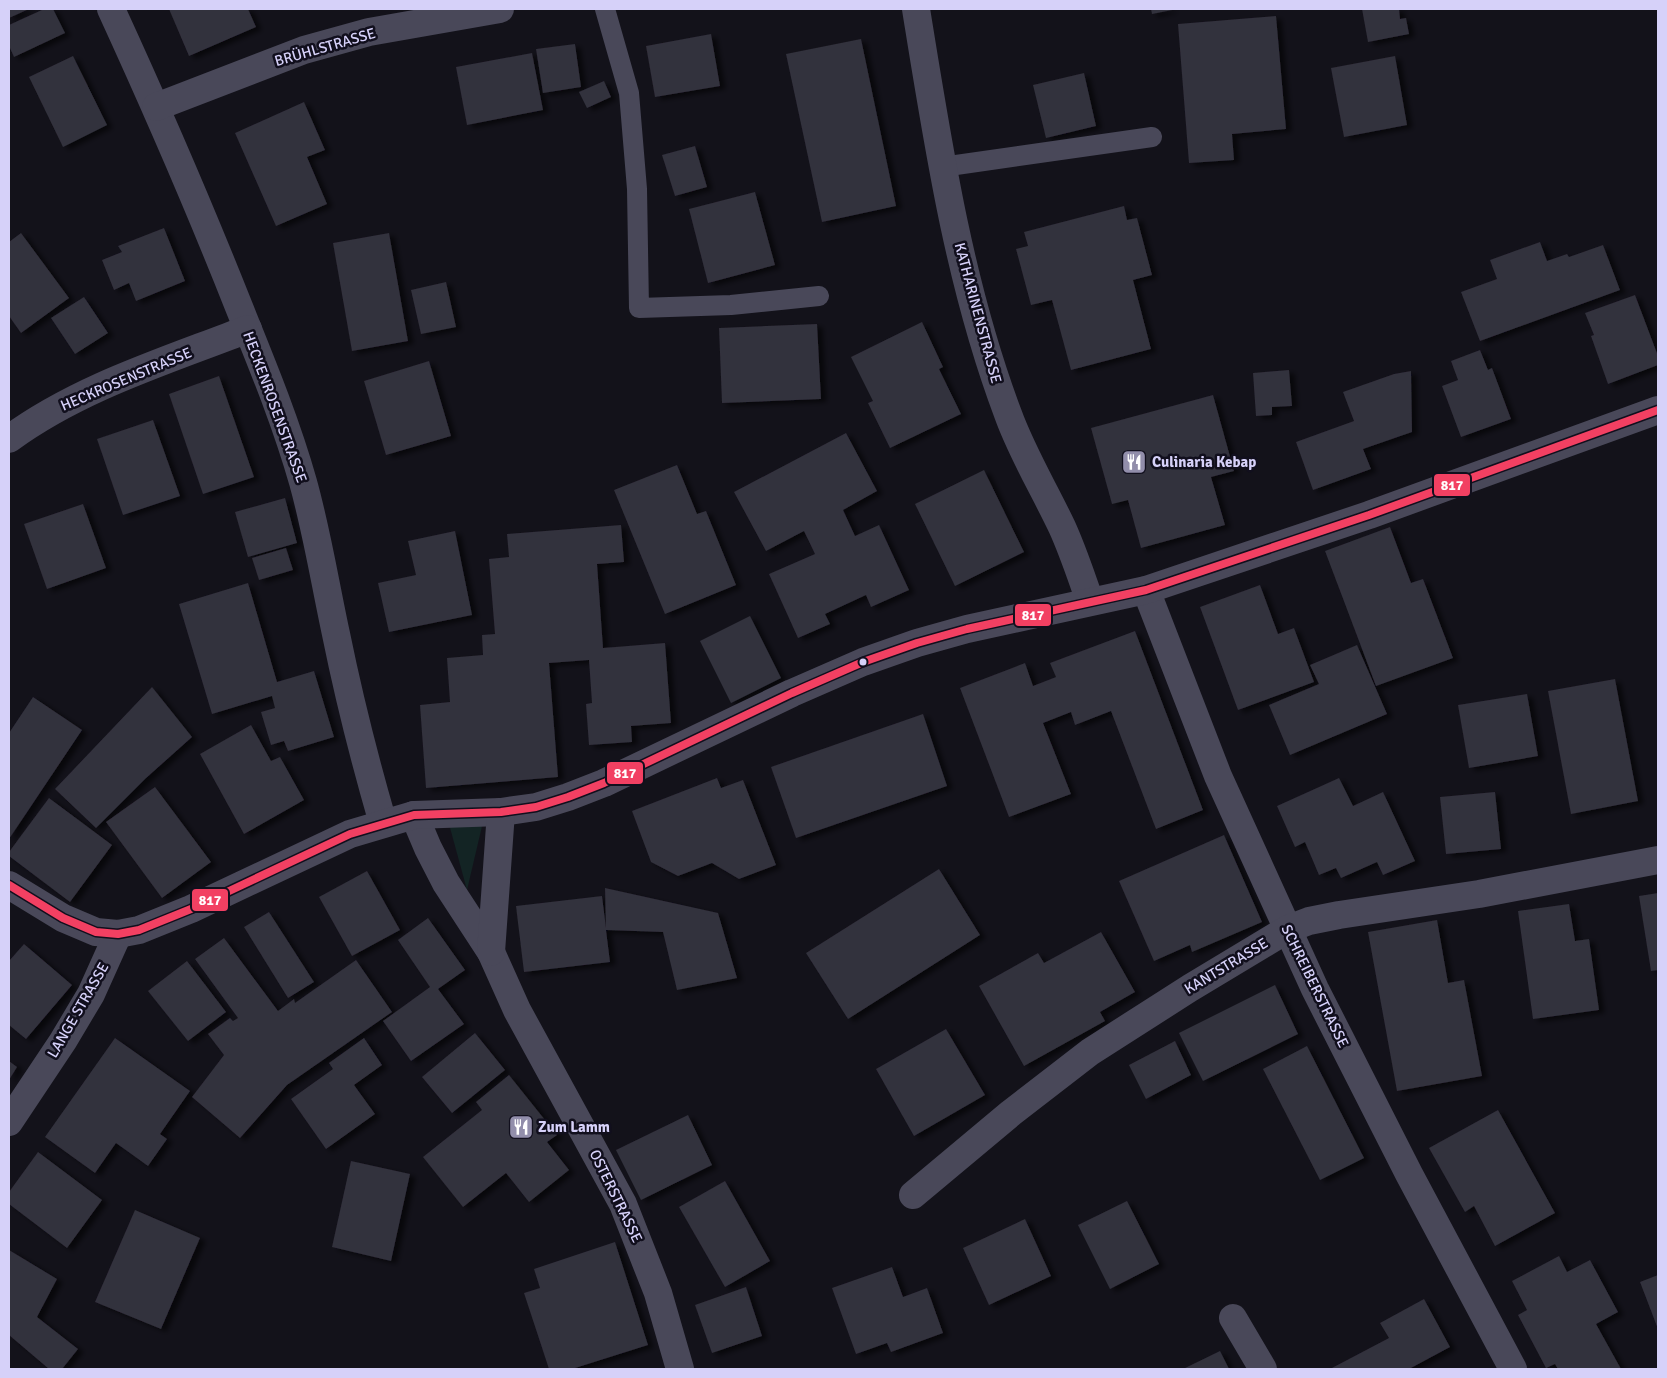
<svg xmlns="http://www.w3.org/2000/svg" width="1667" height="1378" viewBox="0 0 1667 1378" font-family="Signika,sans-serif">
	<defs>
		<filter id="shadow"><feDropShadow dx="5.5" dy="3" stdDeviation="2.5" flood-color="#0009"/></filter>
	</defs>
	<rect width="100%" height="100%" fill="#13121a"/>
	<polygon fill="#132424" points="483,822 467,890 449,824"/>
	<g fill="#32303c" filter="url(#shadow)">
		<polygon points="9,9 29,9 9,18"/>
		<polygon points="44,9 53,9 65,33 14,57 9,46 9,25"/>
		<polygon points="169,9 248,9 256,27 189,56"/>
		<polygon points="1151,9 1172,9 1172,10 1152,14"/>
		<polygon points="1362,9 1399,9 1400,19 1406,18 1409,34 1368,42"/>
		<polygon points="1276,16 1286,129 1232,134 1234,160 1189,163 1178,24"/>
		<polygon points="711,34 720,86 655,97 646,46"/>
		<polygon points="861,39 896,206 822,222 786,54"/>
		<polygon points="575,44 581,87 543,93 536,49"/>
		<polygon points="532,53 543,110 467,125 456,67"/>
		<polygon points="73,56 107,125 63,147 29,77"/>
		<polygon points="1395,56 1407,125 1344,137 1331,68"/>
		<polygon points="1084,73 1096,126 1046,138 1033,85"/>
		<polygon points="604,81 611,97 587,108 579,92"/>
		<polygon points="304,102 325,150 307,157 327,204 276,226 235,133"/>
		<polygon points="695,146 707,187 675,196 662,155"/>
		<polygon points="755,192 775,265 708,283 689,209"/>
		<polygon points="1124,206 1127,220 1137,218 1152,275 1133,280 1151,349 1071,370 1052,300 1031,305 1016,249 1028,246 1024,232"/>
		<polygon points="164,228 185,281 136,301 129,283 114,290 102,260 122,252 118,246"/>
		<polygon points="21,233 69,298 21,333 9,316 9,242"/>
		<polygon points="389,233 408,341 352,351 333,243"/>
		<polygon points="1540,242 1547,261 1567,254 1569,257 1603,245 1620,290 1480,341 1461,292 1497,279 1490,260"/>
		<polygon points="446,282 456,327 421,334 411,290"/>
		<polygon points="1635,295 1658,356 1658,365 1608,384 1591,336 1594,335 1585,313"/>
		<polygon points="84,297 108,333 75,354 51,318"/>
		<polygon points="922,322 943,367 939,369 961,414 890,448 868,403 873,401 851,357"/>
		<polygon points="817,324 821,399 722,403 719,328"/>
		<polygon points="1480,350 1488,370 1492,368 1511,419 1461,437 1442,386 1458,380 1451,361"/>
		<polygon points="429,361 451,436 386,455 364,381"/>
		<polygon points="1289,370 1292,406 1272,407 1272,415 1256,416 1253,373"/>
		<polygon points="1411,371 1412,432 1363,449 1371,469 1313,490 1296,442 1354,421 1343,392 1394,374"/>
		<polygon points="219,376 254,477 203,494 169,394"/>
		<polygon points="1213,395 1234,471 1211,477 1225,525 1141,548 1128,500 1112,504 1091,428"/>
		<polygon points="153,420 180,496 123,515 97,439"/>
		<polygon points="846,433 877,491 843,510 855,536 879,525 909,590 871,607 866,595 825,614 830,624 798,638 769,574 815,554 804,531 766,551 734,492"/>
		<polygon points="677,465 697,514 706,511 736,585 665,614 614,490"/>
		<polygon points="984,470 1024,552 955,586 915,504"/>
		<polygon points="285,498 297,543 248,557 235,512"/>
		<polygon points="83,504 106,568 47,589 24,524"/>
		<polygon points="621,525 624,562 597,564 603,648 665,643 671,723 631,726 632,742 589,745 586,704 592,703 589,660 549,663 558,777 426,788 420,705 450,702 447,658 483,655 482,635 495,634 489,559 509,557 507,534"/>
		<polygon points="1390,527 1411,583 1423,579 1453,658 1376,686 1325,551"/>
		<polygon points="455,531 472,615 389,632 378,583 416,575 408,541"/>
		<polygon points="286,548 293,570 259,580 252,558"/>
		<polygon points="248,583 277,682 314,671 334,737 288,751 284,741 271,745 261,712 275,708 272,696 212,714 179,604"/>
		<polygon points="1260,585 1278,634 1294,628 1314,682 1238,710 1200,607"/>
		<polygon points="750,616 781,678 731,703 700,641"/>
		<polygon points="1135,631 1203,810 1156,829 1111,711 1075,725 1071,712 1043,723 1071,794 1009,817 960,688 1025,663 1033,686 1056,677 1050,663"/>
		<polygon points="1357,645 1387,714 1290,755 1269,705 1319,684 1310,665"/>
		<polygon points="1615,679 1638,801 1571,814 1548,691"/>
		<polygon points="152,687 192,737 145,779 96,828 55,789"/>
		<polygon points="1527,694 1538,756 1469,768 1458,705"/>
		<polygon points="33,697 82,730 9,839 9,733"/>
		<polygon points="923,714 947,786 796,838 771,767"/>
		<polygon points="251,725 271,761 280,757 304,800 244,834 200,754"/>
		<polygon points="717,778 721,788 743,780 776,865 739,879 712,863 678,876 651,862 632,811"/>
		<polygon points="1339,778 1353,806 1383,792 1415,861 1383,875 1377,862 1341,878 1336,868 1319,875 1305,842 1295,847 1277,806"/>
		<polygon points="155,787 211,862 162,898 106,822"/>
		<polygon points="1495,792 1501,849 1446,854 1440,797"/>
		<polygon points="49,798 112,845 70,902 9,856 9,852"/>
		<polygon points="1224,835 1262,922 1192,952 1190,945 1154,961 1119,881"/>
		<polygon points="939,869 980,935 848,1019 806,953"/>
		<polygon points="367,871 400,930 352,956 319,897"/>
		<polygon points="605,888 718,913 737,978 677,990 663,932 606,930 610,962 524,972 516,906 602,896 606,928"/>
		<polygon points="1658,893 1658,970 1651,971 1639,896"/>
		<polygon points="1569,904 1575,941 1589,939 1599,1010 1533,1019 1518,911"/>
		<polygon points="269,912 314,982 288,998 244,927"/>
		<polygon points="428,918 465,970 438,989 464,1024 411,1061 383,1021 430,987 398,940"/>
		<polygon points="1437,920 1448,983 1464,980 1482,1076 1397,1091 1368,932"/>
		<polygon points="1101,932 1135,992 1100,1012 1105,1021 1024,1066 979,986 1038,953 1044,963"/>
		<polygon points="224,938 278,1011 294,999 295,1003 356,960 392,1012 287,1085 240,1138 192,1097 224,1055 208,1034 230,1018 233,1021 238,1018 195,959"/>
		<polygon points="24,944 72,985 26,1039 9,1025 9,961"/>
		<polygon points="187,961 226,1012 188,1041 148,991"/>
		<polygon points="1275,985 1298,1034 1203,1081 1179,1033"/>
		<polygon points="946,1029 985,1095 914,1136 876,1069"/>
		<polygon points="475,1033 505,1070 452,1113 422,1077"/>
		<polygon points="115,1038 190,1091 160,1134 167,1139 148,1166 116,1143 95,1173 45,1137"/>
		<polygon points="364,1038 382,1065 354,1085 375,1114 326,1149 291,1099 333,1069 329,1063"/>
		<polygon points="1175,1041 1191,1075 1146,1099 1129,1065"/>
		<polygon points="1307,1046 1364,1158 1320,1180 1263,1069"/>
		<polygon points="9,1061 17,1067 9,1080"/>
		<polygon points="509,1075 557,1135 547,1142 569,1170 529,1202 506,1173 463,1207 423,1157 482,1110 476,1102"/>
		<polygon points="1498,1110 1555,1213 1495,1246 1474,1206 1465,1212 1429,1148"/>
		<polygon points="688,1115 712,1165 641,1200 616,1150"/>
		<polygon points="38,1152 102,1200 67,1248 9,1204 9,1192"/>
		<polygon points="351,1161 410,1174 391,1261 332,1247"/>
		<polygon points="725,1181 770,1261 725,1287 679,1207"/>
		<polygon points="1127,1201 1159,1264 1110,1289 1078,1225"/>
		<polygon points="135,1210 200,1238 161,1329 95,1302"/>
		<polygon points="1025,1219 1051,1276 989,1305 963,1248"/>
		<polygon points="615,1242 648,1345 572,1369 549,1369 524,1293 540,1288 534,1269"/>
		<polygon points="9,1250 57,1279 37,1317 78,1349 62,1369 49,1369 9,1335"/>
		<polygon points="1559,1256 1567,1272 1590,1260 1618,1312 1596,1324 1621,1369 1558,1369 1555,1364 1546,1368 1518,1315 1527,1310 1512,1281"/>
		<polygon points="892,1267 903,1297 927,1288 943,1333 891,1352 887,1343 856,1354 832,1288"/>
		<polygon points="1658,1275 1658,1329 1640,1282"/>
		<polygon points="746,1287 762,1336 712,1353 695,1305"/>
		<polygon points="1424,1299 1450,1347 1409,1369 1330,1369 1389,1338 1380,1323"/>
		<polygon points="1220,1351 1229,1369 1183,1369"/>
	</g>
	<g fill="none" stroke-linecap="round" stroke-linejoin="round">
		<g stroke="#494859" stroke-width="20">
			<polyline points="605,9 629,93 637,189 639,308 731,305 819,296"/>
			<polyline points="942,167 1152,137"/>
		</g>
		<g stroke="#494859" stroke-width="28">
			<path d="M111,9C156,107 199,206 239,307C262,364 286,422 303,482C317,532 325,583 336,634C349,698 365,761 383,823"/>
			<path d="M916,9C938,145 959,284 1008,414C1022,453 1044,489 1062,527C1073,551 1081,576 1090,601"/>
			<polyline points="156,107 304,50 369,32 500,9"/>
			<path d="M9,439C80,387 166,361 248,329"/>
			<polyline points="1146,590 1218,776 1315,989 1409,1174 1513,1369"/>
			<polyline points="414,815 428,848 446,883 491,952 517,1010 623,1204 658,1293 680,1369"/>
			<polyline points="9,885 63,918 96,932 118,934 139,930 191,909 350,834 414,815 501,812 536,807 568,797 604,783 792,693 863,662 917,643 967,629 1146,590 1369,515 1658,410"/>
			<polyline points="491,952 501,812"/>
			<polyline points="9,1122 63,1041 91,994 118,934"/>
			<polyline points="913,1195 1011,1113 1090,1052 1190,988 1288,929 1309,921 1339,915 1479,894 1658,860"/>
			<polyline points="1233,1318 1263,1369"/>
		</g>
		<defs>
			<polyline id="bus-1" points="9,885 63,918 96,932 118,934 139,930 191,909 350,834 414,815 501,812 536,807 568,797 604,783 792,693 863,662 917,643 967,629 1146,590 1369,515 1658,410"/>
		</defs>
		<use href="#bus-1" stroke="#110f1d" stroke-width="11"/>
		<use href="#bus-1" stroke="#f24062" stroke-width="8"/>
	</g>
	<defs>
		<symbol id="restaurant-square" viewBox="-11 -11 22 22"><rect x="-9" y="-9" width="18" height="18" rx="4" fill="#928eab" stroke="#110f1d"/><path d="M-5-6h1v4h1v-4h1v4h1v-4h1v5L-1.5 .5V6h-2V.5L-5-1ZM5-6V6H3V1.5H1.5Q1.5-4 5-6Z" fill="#fff"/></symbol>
	</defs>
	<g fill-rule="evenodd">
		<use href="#restaurant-square" x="1120" y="448" width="28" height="28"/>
		<use href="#restaurant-square" x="507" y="1113" width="28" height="28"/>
	</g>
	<circle fill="#d6d1f9" stroke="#110f1d" stroke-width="2" cx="863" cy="662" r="4.5"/>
	<g text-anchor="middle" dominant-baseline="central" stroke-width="5" stroke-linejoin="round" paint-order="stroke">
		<g font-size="15" fill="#d6d1f9" stroke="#110f1d">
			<text transform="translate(325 47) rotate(-16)">BRÜHLSTRASSE</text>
			<text transform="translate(978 313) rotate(75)">KATHARINENSTRASSE</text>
			<text transform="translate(126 379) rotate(-23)">HECKROSENSTRASSE</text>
			<text transform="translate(275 407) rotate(70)">HECKENROSENSTRASSE</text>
			<text transform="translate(1226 966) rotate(-31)">KANTSTRASSE</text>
			<text transform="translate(1315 986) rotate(64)">SCHREIBERSTRASSE</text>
			<text transform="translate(78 1010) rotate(-60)">LANGE STRASSE</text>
			<text transform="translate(616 1196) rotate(64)">OSTERSTRASSE</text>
		</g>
		<g font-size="15" font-weight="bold" fill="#d6d1f9" stroke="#110f1d" text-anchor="start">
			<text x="1152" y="462">Culinaria Kebap</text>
			<text x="538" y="1127">Zum Lamm</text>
		</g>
	</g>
	<g stroke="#110f1d" stroke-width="2">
		<rect x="1433" y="473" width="38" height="24" rx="5" fill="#f24062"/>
		<rect x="1014" y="603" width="38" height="24" rx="5" fill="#f24062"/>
		<rect x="606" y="761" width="38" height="24" rx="5" fill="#f24062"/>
		<rect x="191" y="888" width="38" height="24" rx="5" fill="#f24062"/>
	</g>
	<g font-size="14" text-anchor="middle" font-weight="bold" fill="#fff">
		<text x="1452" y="490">817</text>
		<text x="1033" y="620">817</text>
		<text x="625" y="778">817</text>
		<text x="210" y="905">817</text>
	</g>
	<rect width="1667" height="1378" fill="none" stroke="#d6d1f9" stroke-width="20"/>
</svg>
